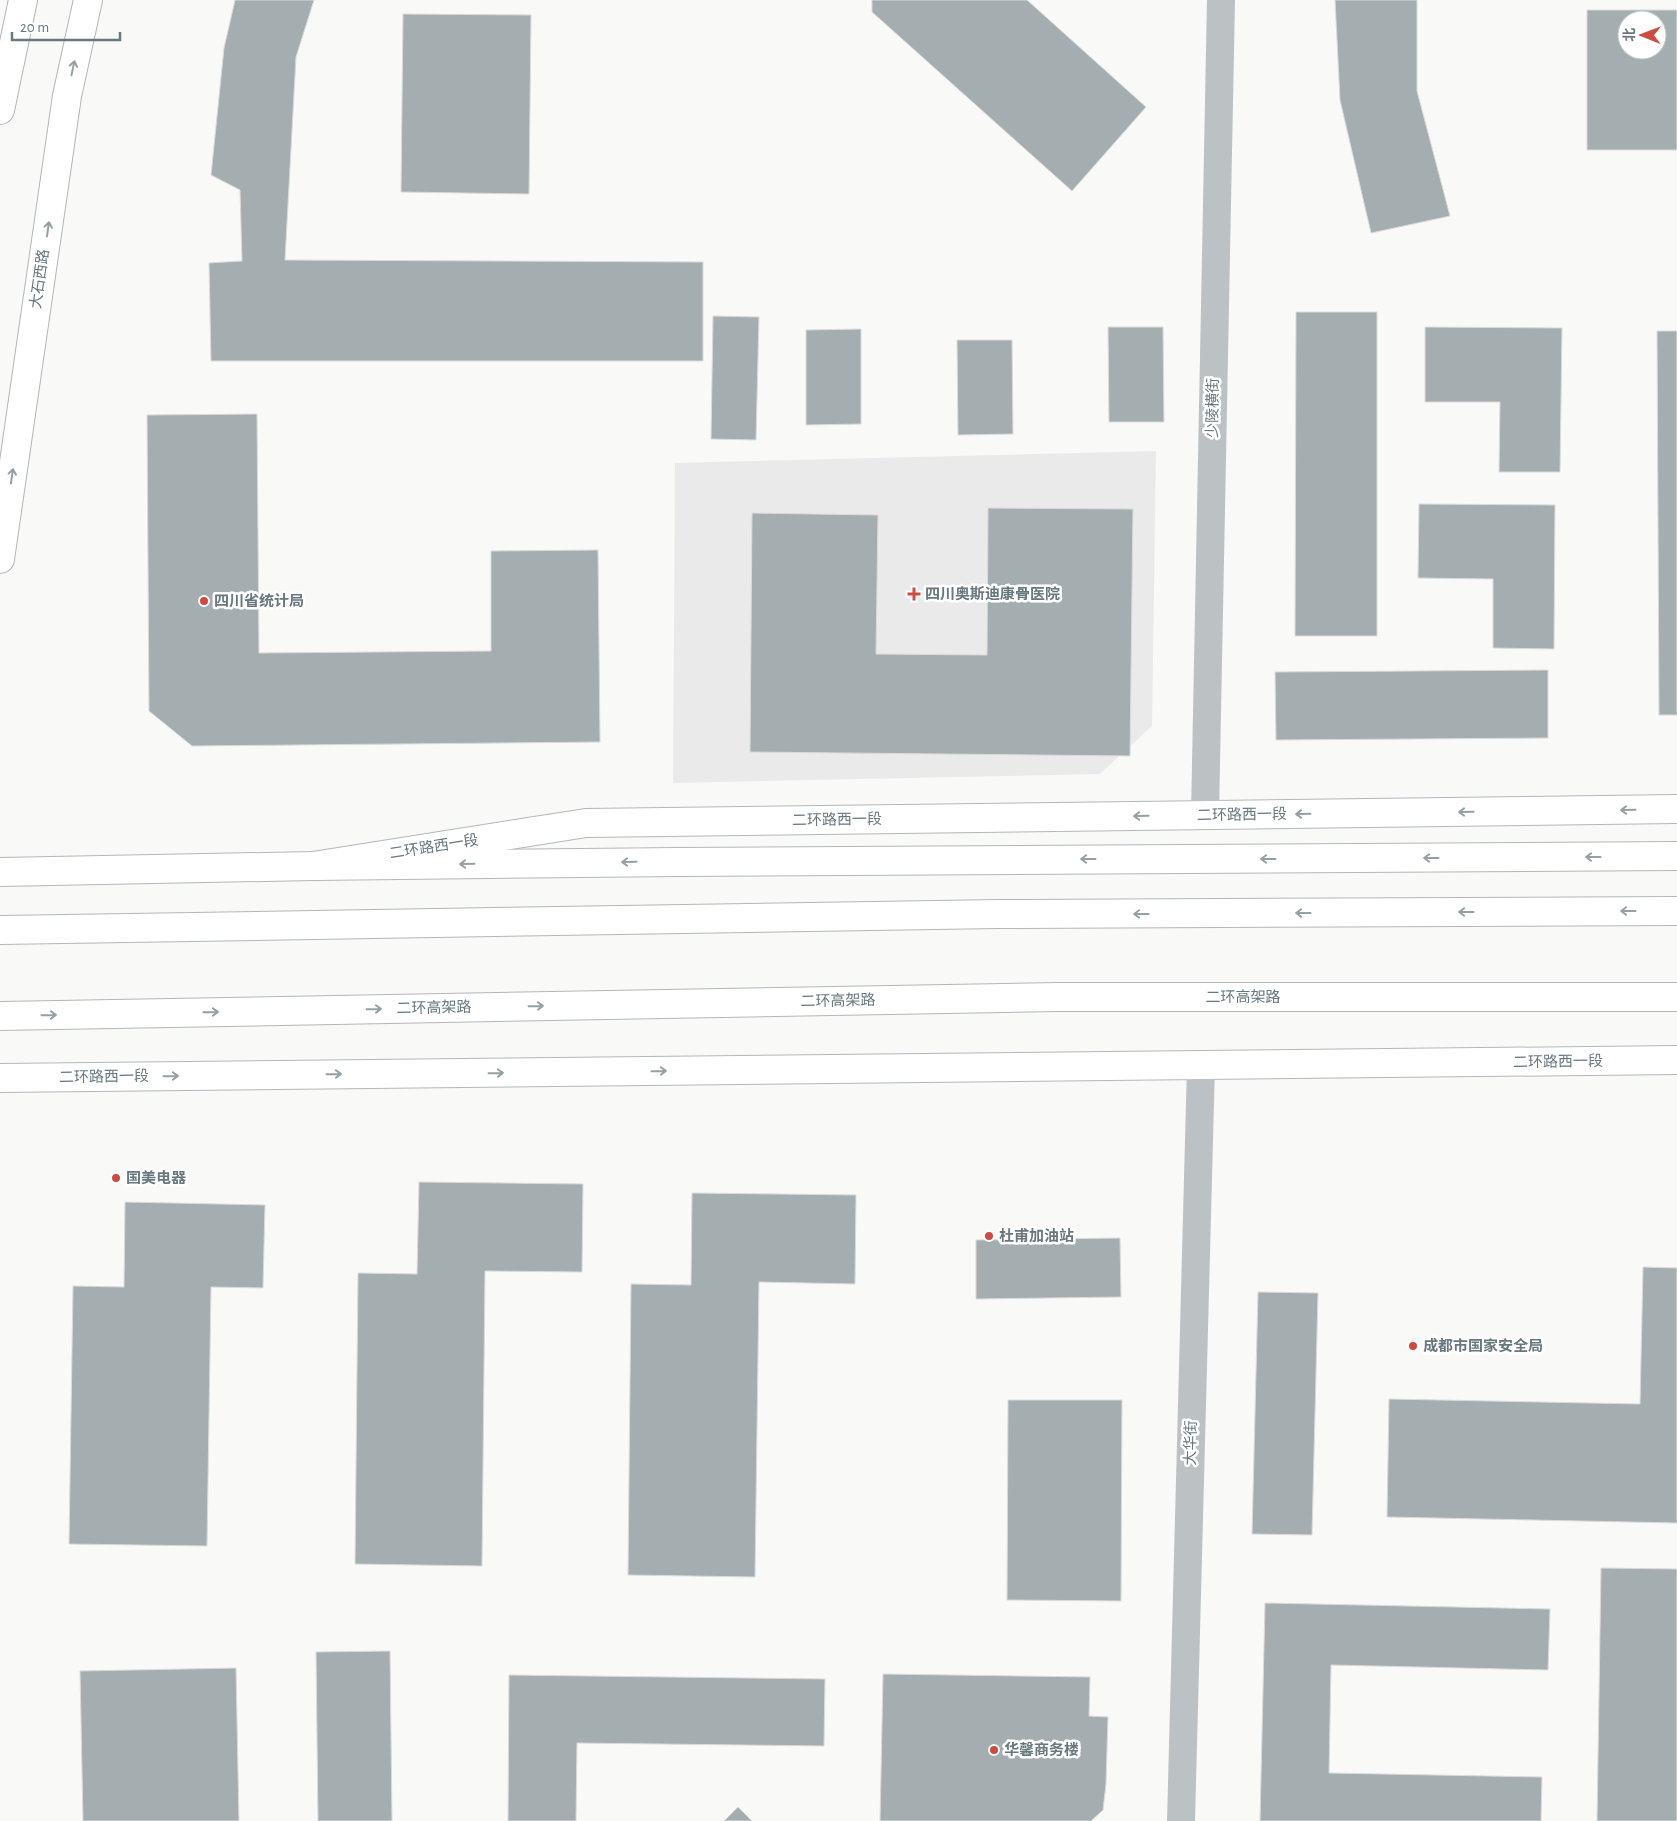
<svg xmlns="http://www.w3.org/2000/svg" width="1677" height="1821" viewBox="0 0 1677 1821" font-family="'Alegreya Sans','Noto Sans SC',sans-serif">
	<rect width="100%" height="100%" fill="#f9f9f7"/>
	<polygon fill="#eaeaea" points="1156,451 1152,726 1100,774 673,783 675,463"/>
	<g fill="#a4aeb1" stroke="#dbdad9" fill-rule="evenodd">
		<polygon points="235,0 314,0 296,57 285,260 703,262 703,361 211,361 209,263 242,261 240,190 211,175 224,48"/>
		<polygon points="872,0 1027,0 1146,107 1072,191 872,12"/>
		<polygon points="1335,0 1417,0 1417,91 1450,216 1371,233 1340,100"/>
		<path d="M1587,10H1677V150H1587ZM1627,20H1657V50H1627Z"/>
		<polygon points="403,14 531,15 529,194 401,192"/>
		<polygon points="1296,312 1377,312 1377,636 1295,636"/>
		<polygon points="713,316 759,317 756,440 711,439"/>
		<polygon points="1108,327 1163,327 1164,422 1109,422"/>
		<polygon points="1425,327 1562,328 1560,472 1499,472 1500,402 1425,402"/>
		<polygon points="861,329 861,424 806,425 806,330"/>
		<polygon points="1657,331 1677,331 1677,715 1659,715"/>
		<polygon points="957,340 1012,340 1013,434 958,435"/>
		<polygon points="257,414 259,653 491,651 491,551 598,550 600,742 192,746 149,711 147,415"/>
		<polygon points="1419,504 1555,505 1554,649 1493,648 1493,579 1418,578"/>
		<polygon points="988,508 1133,509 1130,756 750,752 752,513 878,515 876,654 987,655"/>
		<polygon points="1548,670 1548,738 1276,740 1275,672"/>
		<polygon points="419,1182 583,1184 582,1272 485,1271 482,1566 355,1564 358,1273 417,1274"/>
		<polygon points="692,1193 856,1195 855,1284 759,1282 755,1577 628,1575 631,1284 691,1285"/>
		<polygon points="125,1202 265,1205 263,1288 211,1287 207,1546 69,1544 73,1286 124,1287"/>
		<polygon points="1120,1238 1121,1297 976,1299 976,1240"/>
		<polygon points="1643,1267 1677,1268 1677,1523 1387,1517 1389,1399 1640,1404"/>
		<polygon points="1258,1292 1318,1293 1312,1535 1252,1534"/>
		<polygon points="1008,1400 1122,1400 1121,1601 1007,1600"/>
		<polygon points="1601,1568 1677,1569 1677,1821 1597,1821"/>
		<polygon points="1265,1603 1550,1609 1548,1670 1331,1665 1329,1773 1542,1777 1541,1821 1260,1821"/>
		<polygon points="390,1651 392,1821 318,1821 316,1652"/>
		<polygon points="236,1668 239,1821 83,1821 80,1671"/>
		<polygon points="883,1674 1090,1677 1089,1716 1108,1717 1106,1784 1103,1810 1091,1821 880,1821"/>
		<polygon points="509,1675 825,1679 824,1746 577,1743 576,1821 508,1821"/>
		<polygon points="738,1807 752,1821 724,1821"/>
	</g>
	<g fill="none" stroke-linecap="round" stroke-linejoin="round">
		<defs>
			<g id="secondary">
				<polyline points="0,872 313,866 586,823 1677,809"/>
				<polyline points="0,1078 1677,1060"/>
			</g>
			<g id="primary">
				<polyline points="0,110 23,0"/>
				<polyline points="0,559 67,96 88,0"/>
			</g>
			<g id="highway">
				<polyline points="313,866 678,862 1677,856"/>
				<polyline points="0,930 998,914 1677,911"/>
				<polyline points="0,1016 1057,997 1677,997"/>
			</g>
		</defs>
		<use href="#secondary" stroke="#b1b8bb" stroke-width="30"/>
		<use href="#primary" stroke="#b1b6b9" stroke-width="30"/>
		<use href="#highway" stroke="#b3b7b9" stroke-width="30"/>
		<g stroke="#bcc2c4" stroke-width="28">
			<polyline points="1205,815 1221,0"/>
			<polyline points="1181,1821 1201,1065"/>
		</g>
		<use href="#secondary" stroke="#fff" stroke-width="28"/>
		<use href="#primary" stroke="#fff" stroke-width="28"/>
		<use href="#highway" stroke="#fff" stroke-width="28"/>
	</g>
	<defs><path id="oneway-shaft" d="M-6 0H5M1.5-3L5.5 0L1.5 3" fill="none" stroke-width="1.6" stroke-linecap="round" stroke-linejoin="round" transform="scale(1.25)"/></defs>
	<g stroke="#95a0a5">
		<use href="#oneway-shaft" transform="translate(73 68) rotate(-78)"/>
		<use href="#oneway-shaft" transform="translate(48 229) rotate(-82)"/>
		<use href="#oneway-shaft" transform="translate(12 476) rotate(-82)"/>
		<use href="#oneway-shaft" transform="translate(1628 810) rotate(179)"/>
		<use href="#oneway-shaft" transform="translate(1466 812) rotate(179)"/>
		<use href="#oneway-shaft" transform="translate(1303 814) rotate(179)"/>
		<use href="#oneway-shaft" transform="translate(1141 816) rotate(179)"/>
		<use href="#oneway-shaft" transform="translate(1593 857) rotate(180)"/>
		<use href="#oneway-shaft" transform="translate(1431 858) rotate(180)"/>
		<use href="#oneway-shaft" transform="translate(1088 859) rotate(180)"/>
		<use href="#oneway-shaft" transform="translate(1268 859) rotate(180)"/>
		<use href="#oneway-shaft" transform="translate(629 862) rotate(179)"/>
		<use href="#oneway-shaft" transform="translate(467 864) rotate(179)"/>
		<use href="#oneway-shaft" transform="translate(1628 911) rotate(180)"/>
		<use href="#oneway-shaft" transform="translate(1466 912) rotate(180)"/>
		<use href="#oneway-shaft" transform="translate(1303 913) rotate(180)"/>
		<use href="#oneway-shaft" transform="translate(1141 914) rotate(180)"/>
		<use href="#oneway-shaft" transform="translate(536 1006) rotate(-1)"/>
		<use href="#oneway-shaft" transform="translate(374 1009) rotate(-1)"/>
		<use href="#oneway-shaft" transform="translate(211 1012) rotate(-1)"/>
		<use href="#oneway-shaft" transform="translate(49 1015) rotate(-1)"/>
		<use href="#oneway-shaft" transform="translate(659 1071) rotate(-1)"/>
		<use href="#oneway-shaft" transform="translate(496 1073) rotate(-1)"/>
		<use href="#oneway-shaft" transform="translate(334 1074) rotate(-1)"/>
		<use href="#oneway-shaft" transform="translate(171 1076) rotate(-1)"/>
	</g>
	<g fill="#ce4b42" stroke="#fff" stroke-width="2">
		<path d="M911.5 586.5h5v5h5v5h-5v5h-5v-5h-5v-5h5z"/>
		<circle cx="204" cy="601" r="5"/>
		<circle cx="116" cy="1178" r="5"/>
		<circle cx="989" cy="1236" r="5"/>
		<circle cx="1413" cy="1346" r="5"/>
		<circle cx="994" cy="1750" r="5"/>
	</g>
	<g text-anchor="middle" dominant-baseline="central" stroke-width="5" stroke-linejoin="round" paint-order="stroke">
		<g font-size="15" fill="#67787e" stroke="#fff">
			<text transform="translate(40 279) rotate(-82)">大石西路</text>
			<text transform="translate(1213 408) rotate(-89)">少陵横街</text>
			<text transform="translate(1242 815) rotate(-1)">二环路西一段</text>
			<text transform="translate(837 820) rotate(-1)">二环路西一段</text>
			<text transform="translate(434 847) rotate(-9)">二环路西一段</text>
			<text x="1243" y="997">二环高架路</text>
			<text transform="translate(838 1001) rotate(-1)">二环高架路</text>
			<text transform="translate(434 1008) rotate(-1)">二环高架路</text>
			<text transform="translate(1558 1062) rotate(-1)">二环路西一段</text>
			<text transform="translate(104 1077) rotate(-1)">二环路西一段</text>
			<text transform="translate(1191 1443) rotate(-89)">大华街</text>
		</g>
		<g font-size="15" font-weight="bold" fill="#67787e" stroke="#fff" text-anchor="start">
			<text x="925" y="594">四川奥斯迪康骨医院</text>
			<text x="214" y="601">四川省统计局</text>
			<text x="126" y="1178">国美电器</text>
			<text x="999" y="1236">杜甫加油站</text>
			<text x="1423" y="1346">成都市国家安全局</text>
			<text x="1004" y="1750">华馨商务楼</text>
		</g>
	</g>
	<g transform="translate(1642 35) rotate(271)"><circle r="24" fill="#ffffff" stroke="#c2c9cb"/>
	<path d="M0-4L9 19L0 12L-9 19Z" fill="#ce4b42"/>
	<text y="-8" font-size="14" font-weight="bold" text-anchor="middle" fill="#67787e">北</text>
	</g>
	<path d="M12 32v8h108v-8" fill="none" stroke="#67787e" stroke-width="2.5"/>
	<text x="20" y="32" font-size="15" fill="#67787e" stroke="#ffffff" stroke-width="4" paint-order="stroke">20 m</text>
</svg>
